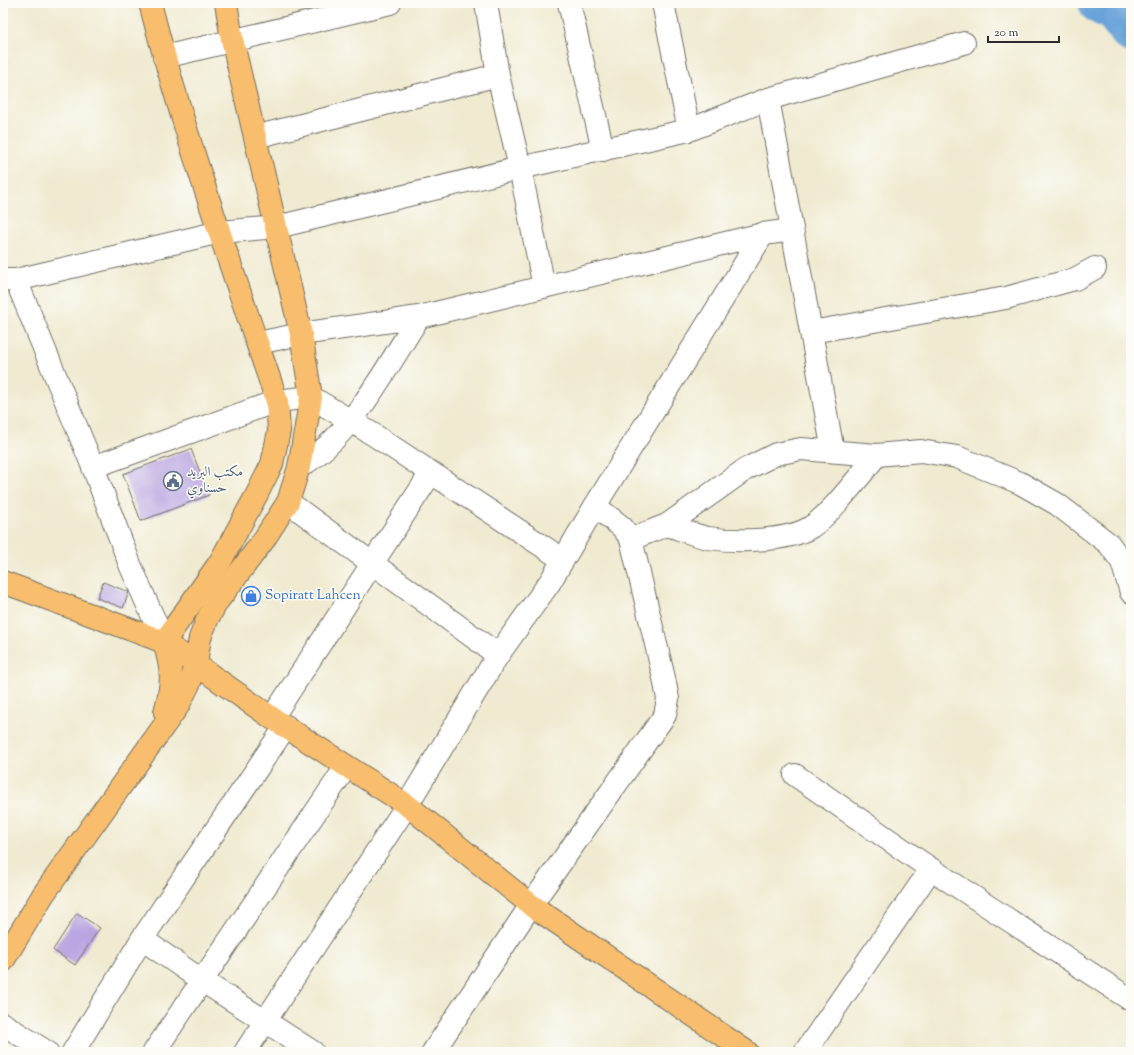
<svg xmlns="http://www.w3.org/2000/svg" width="1134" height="1055" viewBox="0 0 1134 1055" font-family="'Sorts Mill Goudy',Amiri,serif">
	<rect width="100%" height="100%" fill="#fdfcf7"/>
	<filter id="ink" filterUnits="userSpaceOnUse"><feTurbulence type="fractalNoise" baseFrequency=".025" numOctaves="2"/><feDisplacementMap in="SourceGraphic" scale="8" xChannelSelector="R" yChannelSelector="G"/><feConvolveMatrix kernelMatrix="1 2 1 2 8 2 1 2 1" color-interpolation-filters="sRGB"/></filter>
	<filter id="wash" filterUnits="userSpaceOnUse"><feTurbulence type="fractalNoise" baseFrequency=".012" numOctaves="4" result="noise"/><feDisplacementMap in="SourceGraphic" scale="16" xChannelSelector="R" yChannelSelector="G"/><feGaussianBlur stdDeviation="0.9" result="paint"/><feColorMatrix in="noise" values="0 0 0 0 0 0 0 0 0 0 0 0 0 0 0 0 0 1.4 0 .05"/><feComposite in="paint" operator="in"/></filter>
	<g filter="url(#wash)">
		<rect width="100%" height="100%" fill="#efead0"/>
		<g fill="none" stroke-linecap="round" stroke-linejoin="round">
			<polyline stroke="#69a3d9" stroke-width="43" points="1100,3 1115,11 1131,31"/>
		</g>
		<g id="blocks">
			<g fill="#b9a5e1">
				<polygon points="191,449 209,495 141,521 123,474"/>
				<polygon points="103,582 129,592 123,608 97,598"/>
				<polygon points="77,913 100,928 75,965 53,950"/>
			</g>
		</g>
	</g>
	<g filter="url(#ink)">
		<use href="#blocks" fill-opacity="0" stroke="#706e65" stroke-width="1"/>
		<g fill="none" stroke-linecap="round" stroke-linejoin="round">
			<defs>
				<g id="minor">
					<polyline points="486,3 498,75 520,168 544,287"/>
					<polyline points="569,3 603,150"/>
					<polyline points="663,3 689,130"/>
					<polyline points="164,57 390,3"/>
					<polyline points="768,99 833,451"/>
					<polyline points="255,137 498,75"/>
					<polyline points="3,280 16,280 220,232 277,227 520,168 689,130 768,99 964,43"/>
					<polyline points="16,280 93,467 131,567 164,642"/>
					<polyline points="811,332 1006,298 1075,279 1095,268"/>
					<polyline points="258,343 301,334 419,317 763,234 792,230"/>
					<polyline points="93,467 277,401 311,397 374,435 562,559"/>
					<path d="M299,467C351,438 387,366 419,317"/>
					<polyline points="288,502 498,655"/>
					<path d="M667,525C680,529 694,535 708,538C735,542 787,542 811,527C832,513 860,475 877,455"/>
					<polyline points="631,539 667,525 746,469 776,454 801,449 877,455 921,451 957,457 1020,483 1057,504 1109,544 1122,562 1131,592"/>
					<polyline points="272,718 431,473"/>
					<polyline points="286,726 142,939 201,980 313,1052"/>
					<polyline points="795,775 931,869 1131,1000"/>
					<polyline points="3,1024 47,1052"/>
					<polyline points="73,1052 142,939"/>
					<polyline points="154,1052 346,767"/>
					<polyline points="245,1052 407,805 498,655 550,582 595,506 763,234"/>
					<polyline points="433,1052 531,905 665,715 668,699 664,678 631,539 622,527 595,506"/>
					<polyline points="805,1052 931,869"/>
				</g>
				<g id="major">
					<path d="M150,3C185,138 232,269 277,401L279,431L272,464L257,494L220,562L164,642"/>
					<polyline points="3,582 164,642 272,718 407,805 531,905 747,1052"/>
					<path d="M164,642C173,672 173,682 165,712"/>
					<polyline points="3,961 43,895 178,706 190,682 196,663 200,638 207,620 217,602 263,541 288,502 299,467 311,397 301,334 232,39 226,3"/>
				</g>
			</defs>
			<use href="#minor" stroke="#706e65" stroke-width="24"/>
			<use href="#major" stroke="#706e65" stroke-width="24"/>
			<use href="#minor" stroke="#fff" stroke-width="22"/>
			<use href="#major" stroke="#f9be6d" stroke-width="22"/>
		</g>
	</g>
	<defs>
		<symbol id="civic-ring" viewBox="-11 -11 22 22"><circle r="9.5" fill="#fdfcf7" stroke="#5c6f8a" stroke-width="1.5"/><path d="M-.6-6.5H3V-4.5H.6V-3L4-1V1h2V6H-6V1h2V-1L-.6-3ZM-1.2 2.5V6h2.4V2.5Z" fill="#5c6f8a"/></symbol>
		<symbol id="shop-ring" viewBox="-11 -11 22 22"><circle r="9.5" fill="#fdfcf7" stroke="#3f7fe0" stroke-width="1.5"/><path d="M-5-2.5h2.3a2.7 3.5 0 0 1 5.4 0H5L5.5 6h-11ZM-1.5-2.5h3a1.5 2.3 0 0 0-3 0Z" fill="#3f7fe0"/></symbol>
	</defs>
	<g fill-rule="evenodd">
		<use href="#civic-ring" x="162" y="470" width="22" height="22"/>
		<use href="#shop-ring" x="240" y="585" width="22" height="22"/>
	</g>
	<g text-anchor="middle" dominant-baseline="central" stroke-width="3" stroke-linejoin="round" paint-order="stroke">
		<g font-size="14" fill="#4e5e75" stroke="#fdfcf7" text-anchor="start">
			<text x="187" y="473">مكتب البريد<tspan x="187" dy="16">حسناوي</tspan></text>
		</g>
		<g font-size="14" fill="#366cbe" stroke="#fdfcf7" text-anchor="start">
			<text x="265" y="596">Sopiratt Lahcen</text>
		</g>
	</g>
	<rect width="1134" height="1055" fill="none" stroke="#fdfcf7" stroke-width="16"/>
	<path d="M988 36v6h71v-6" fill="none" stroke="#2b2b2b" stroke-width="2"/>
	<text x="994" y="36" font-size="12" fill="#2b2b2b" stroke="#fdfcf7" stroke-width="3" paint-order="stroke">20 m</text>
</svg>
